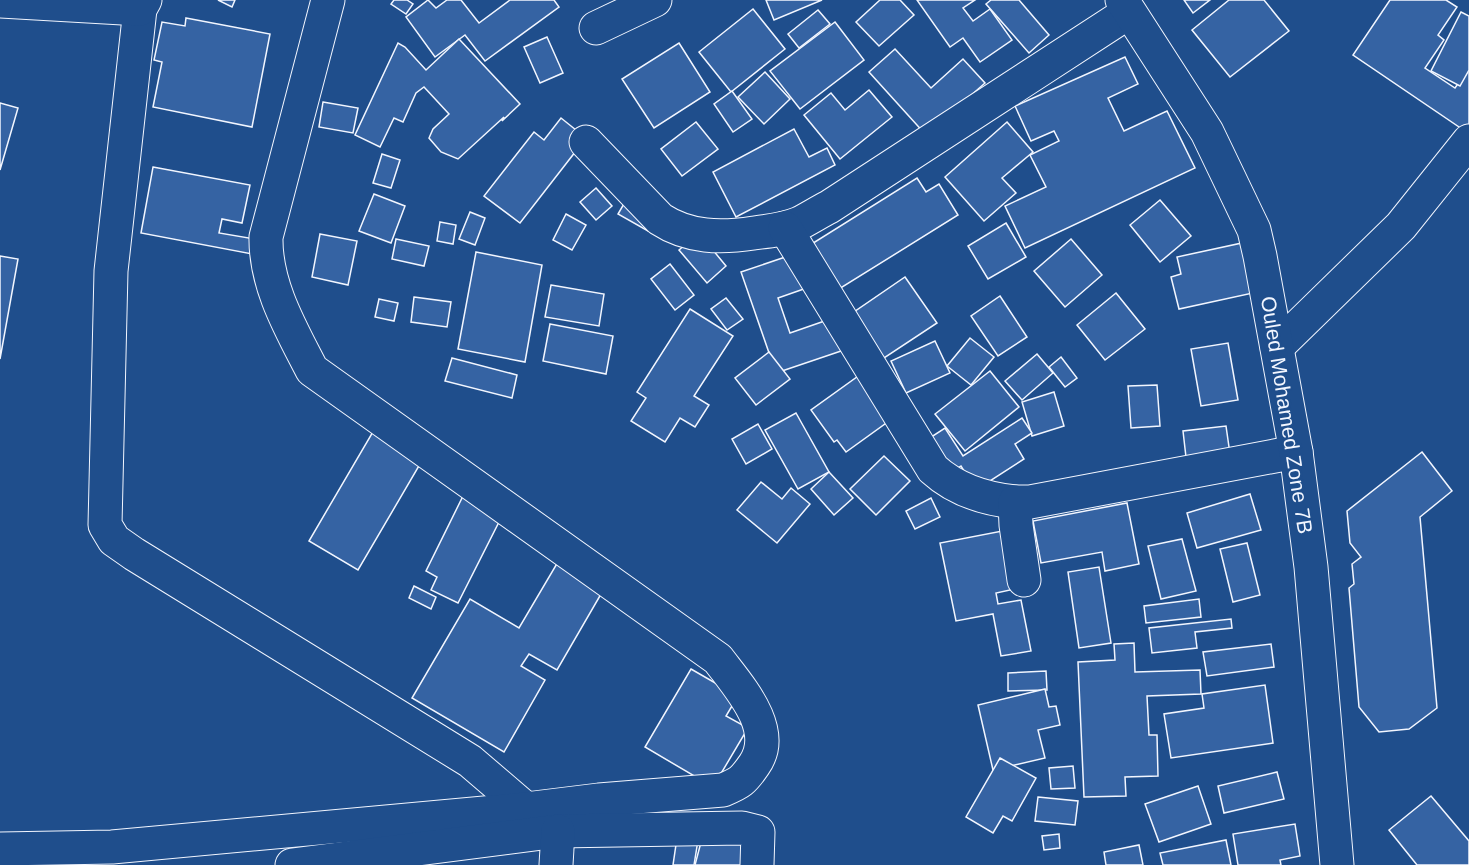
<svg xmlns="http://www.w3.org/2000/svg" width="1469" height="865" viewBox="0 0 1469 865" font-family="Arial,sans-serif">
	<rect width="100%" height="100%" fill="#1f4e8c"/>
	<g fill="#3563a3" stroke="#f2f6ff" stroke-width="1.5">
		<polygon points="218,0 235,0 232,7"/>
		<polygon points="394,0 407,0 413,4 406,14 391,4"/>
		<polygon points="428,0 436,8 447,0 461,0 479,23 510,0 554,0 559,7 485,61 465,35 435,57 406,17"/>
		<polygon points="766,0 822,0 774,20"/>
		<polygon points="880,0 900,0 914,15 879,46 856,22"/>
		<polygon points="917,0 975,0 963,8 973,21 990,9 1012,40 980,62 963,38 950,47"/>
		<polygon points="991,0 1019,0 1049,35 1029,53 986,4"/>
		<polygon points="1184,0 1210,0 1193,13"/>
		<polygon points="1229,0 1264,0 1289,31 1230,77 1192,30"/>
		<polygon points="1390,0 1446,0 1457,7 1438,35 1444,40 1425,68 1455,88 1469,68 1469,125 1465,131 1353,55"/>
		<polygon points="753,9 785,49 731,92 699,52"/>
		<polygon points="818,10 830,24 799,48 788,34"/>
		<polygon points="1461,12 1469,16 1469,70 1460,86 1431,71"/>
		<polygon points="186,18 270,34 252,127 153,107 162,62 154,60 162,22 185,26"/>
		<polygon points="835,22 864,60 800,109 770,71"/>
		<polygon points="547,37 563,73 540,83 524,47"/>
		<polygon points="459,39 520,104 502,121 504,117 458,159 441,152 429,138 433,129 449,114 424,87 416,93 403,122 394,118 380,147 355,135 398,43 405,47 426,70"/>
		<polygon points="679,43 710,92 654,128 622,79"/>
		<polygon points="895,49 931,88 963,59 985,83 926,135 869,72"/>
		<polygon points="1125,57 1138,84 1108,98 1124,131 1167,111 1195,168 1025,248 1005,206 1046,187 1030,155 1059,141 1054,131 1031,141 1015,106"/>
		<polygon points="765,72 790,99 764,124 738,97"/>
		<polygon points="869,90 892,117 840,159 804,115 831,93 845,110"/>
		<polygon points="732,91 752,119 733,132 714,104"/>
		<polygon points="323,102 358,108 353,133 319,127"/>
		<polygon points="0,103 18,108 0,170"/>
		<polygon points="561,118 586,138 520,223 484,196 534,132 544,140"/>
		<polygon points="696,122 718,149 682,176 661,149"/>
		<polygon points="1007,122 1033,152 1002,178 1016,193 984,221 945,177"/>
		<polygon points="794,129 809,157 827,148 835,165 736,217 713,172"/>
		<polygon points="382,154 400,160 391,188 373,183"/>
		<polygon points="153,167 250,185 242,223 222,219 219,233 255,239 252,254 141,233"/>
		<polygon points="917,178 926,192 939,184 958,215 839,289 810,245"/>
		<polygon points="596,188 612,206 596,220 580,202"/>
		<polygon points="632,190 661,207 648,231 618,214"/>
		<polygon points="374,194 405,206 391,243 359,231"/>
		<polygon points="1160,200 1191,236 1160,262 1130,225"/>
		<polygon points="470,212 485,218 475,245 459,239"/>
		<polygon points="566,214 586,225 572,250 553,240"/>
		<polygon points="440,222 456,225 453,244 437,241"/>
		<polygon points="1006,223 1026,257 988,279 968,246"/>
		<polygon points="699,233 726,266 707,283 679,250"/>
		<polygon points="320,234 357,241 348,285 312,277"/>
		<polygon points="396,239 429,246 424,266 392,259"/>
		<polygon points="1071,239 1102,275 1065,307 1034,271"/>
		<polygon points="1242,243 1253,293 1179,309 1171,277 1181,274 1177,257"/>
		<polygon points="806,250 818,284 778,298 790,333 836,317 847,349 776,373 741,272"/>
		<polygon points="476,252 542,265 525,362 458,349"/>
		<polygon points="0,256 18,259 0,359"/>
		<polygon points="670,264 694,295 675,310 651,279"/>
		<polygon points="905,277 937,323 881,360 851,314"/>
		<polygon points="551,285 604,294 599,326 545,317"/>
		<polygon points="1116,293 1145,329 1105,360 1077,325"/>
		<polygon points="1000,296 1027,337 998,356 971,316"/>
		<polygon points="414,297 451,302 447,327 411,322"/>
		<polygon points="726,298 743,319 727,330 711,309"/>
		<polygon points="379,299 398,303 394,321 375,317"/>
		<polygon points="690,309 733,336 694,396 709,405 695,427 680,418 665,442 631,421 646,398 637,392"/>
		<polygon points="550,324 613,336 606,374 543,361"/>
		<polygon points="970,338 994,357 971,385 947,366"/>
		<polygon points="935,341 950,373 906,393 891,361"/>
		<polygon points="1228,343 1238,400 1201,406 1191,349"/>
		<polygon points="769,352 790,379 756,405 735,378"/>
		<polygon points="1037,354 1053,373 1022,400 1005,381"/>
		<polygon points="1061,357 1077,378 1065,387 1049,367"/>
		<polygon points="452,358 517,375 512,398 445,381"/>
		<polygon points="875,364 907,408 846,452 837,440 834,442 811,410"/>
		<polygon points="990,371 1019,407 965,451 935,414"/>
		<polygon points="1157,385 1160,426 1131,428 1128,386"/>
		<polygon points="1054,392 1064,426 1032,436 1022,402"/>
		<polygon points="796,413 829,472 798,489 765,430"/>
		<polygon points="381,418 430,447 358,570 309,541"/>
		<polygon points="1022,418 1032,433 1015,444 1024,459 976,490 961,466 947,475 925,441 945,428 963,456"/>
		<polygon points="758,424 772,449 746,464 732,439"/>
		<polygon points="1226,426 1231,461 1187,466 1183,431"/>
		<polygon points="1422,452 1452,491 1420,517 1437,708 1409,729 1379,732 1359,707 1349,588 1354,584 1352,564 1361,557 1350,543 1347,511"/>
		<polygon points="884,456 910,481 876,515 850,489"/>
		<polygon points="829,472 853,498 834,515 811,489"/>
		<polygon points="761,482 782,499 791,488 810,504 777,543 737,510"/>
		<polygon points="464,494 503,514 458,603 431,590 437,577 426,571"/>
		<polygon points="1250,494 1261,530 1197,548 1187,513"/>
		<polygon points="931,498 940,517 915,529 906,511"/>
		<polygon points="1127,503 1139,564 1105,571 1102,552 1041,563 1033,521"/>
		<polygon points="1018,528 1029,586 996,593 998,604 1021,600 1031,651 1001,656 993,614 956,621 940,543"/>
		<polygon points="1182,539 1196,591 1161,599 1148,546"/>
		<polygon points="1247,543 1260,595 1233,602 1220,549"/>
		<polygon points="562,555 608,582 557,670 529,654 521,666 545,680 504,752 412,698 470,599 519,628"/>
		<polygon points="1099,567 1111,643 1079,648 1068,572"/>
		<polygon points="414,586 436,597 431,609 409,598"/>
		<polygon points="1199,599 1201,617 1146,623 1144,606"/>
		<polygon points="1231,619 1232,628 1195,632 1197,648 1152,653 1149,628"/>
		<polygon points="1134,643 1135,672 1200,670 1201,694 1147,696 1149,735 1157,735 1158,776 1125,777 1126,796 1084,797 1078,662 1115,660 1114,644"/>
		<polygon points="1271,644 1274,667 1207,676 1203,652"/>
		<polygon points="691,669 738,696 726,716 748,728 713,787 645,747"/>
		<polygon points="1046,671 1047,690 1008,691 1008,673"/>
		<polygon points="1265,685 1273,743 1171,758 1164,714 1204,708 1202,694"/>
		<polygon points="1045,689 1049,707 1056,706 1060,725 1038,730 1045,758 993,770 978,705"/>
		<polygon points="1000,758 1036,778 1012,821 1003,816 993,833 966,817"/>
		<polygon points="1073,766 1075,788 1051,789 1049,768"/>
		<polygon points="1277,772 1284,799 1224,813 1218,786"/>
		<polygon points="1198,786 1211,824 1159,842 1145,804"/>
		<polygon points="1431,796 1469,841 1469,865 1417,865 1389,830"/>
		<polygon points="1038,797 1078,801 1075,825 1035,821"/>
		<polygon points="706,823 767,839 760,865 695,865"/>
		<polygon points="1295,824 1300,856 1280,860 1281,865 1238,865 1233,834"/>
		<polygon points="678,831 699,834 694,865 673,865"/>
		<polygon points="1059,834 1060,848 1044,850 1042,836"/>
		<polygon points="1226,840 1231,865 1163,865 1160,853"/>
		<polygon points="1139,845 1143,865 1106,865 1104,852"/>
	</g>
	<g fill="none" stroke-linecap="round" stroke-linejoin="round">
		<defs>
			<g id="minor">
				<polyline points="145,0 140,9 111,271 105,525 114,540 134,554 470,761 526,809"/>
				<polyline points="0,1 140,9"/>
				<polyline points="596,28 655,0"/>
				<path d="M586,142L660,219C689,238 721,238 754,233C770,231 786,229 800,223C810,218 819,212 829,207L1129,12"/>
				<path d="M785,228L933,469C956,490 985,499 1015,502"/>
				<polyline points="1277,347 1401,226 1469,141"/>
				<polyline points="1024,580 1016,525 1015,502 1030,502 1296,452"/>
				<path d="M0,849L112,847L526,809L599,800L723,790C740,783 743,781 754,765C779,730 739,687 718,659L312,370C291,329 265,285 266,237L328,0"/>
				<polyline points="292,865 558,831 742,828 758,832 757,865"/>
				<polyline points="556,865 558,831"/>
			</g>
			<polyline id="major" points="1122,0 1207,132 1254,230 1260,256 1296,452 1311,567 1337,865"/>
		</defs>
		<use href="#minor" stroke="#f2f6ff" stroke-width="35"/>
		<use href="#major" stroke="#f2f6ff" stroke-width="35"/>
		<use href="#minor" stroke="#1f4e8c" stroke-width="33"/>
		<use href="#major" stroke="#1f4e8c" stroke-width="33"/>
	</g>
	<g text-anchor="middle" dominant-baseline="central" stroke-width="4.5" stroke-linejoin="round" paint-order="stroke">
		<g font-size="21" fill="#f2f6ff" stroke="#1f4e8c">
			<text transform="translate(1287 415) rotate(81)">Ouled Mohamed Zone 7B</text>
		</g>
	</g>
</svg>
